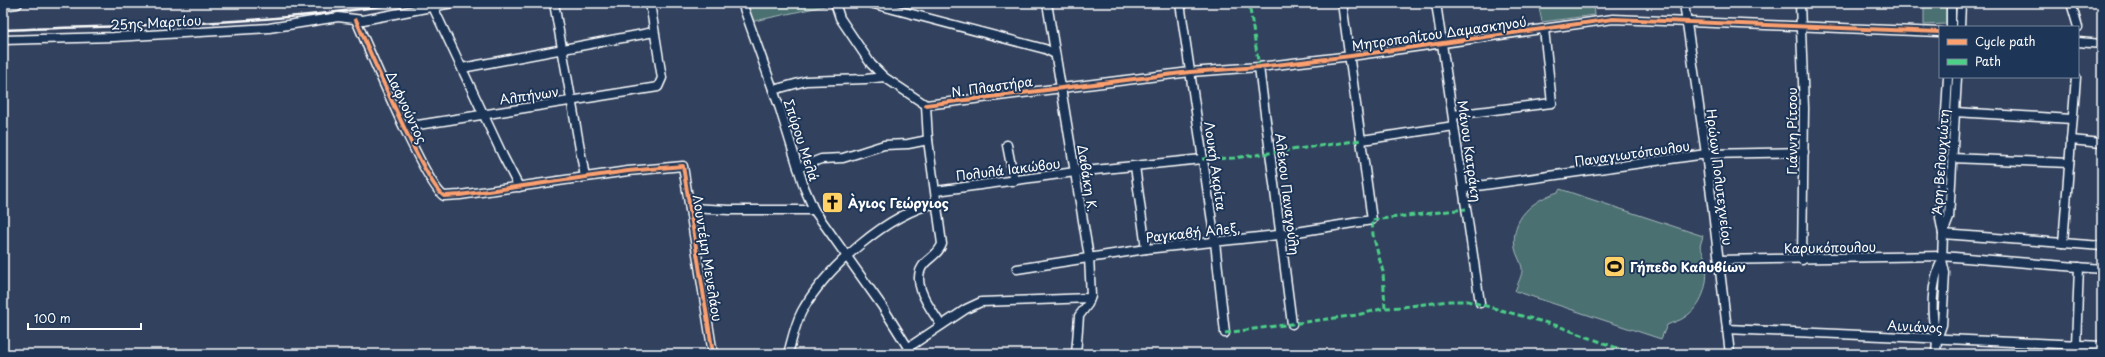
<svg xmlns="http://www.w3.org/2000/svg" width="2105" height="357" viewBox="0 0 2105 357" font-family="'Playpen Sans',sans-serif">
	<rect width="100%" height="100%" fill="#31415e"/>
	<filter id="ink" filterUnits="userSpaceOnUse"><feTurbulence type="fractalNoise" baseFrequency=".025" numOctaves="2"/><feDisplacementMap in="SourceGraphic" scale="8" xChannelSelector="R" yChannelSelector="G"/><feConvolveMatrix kernelMatrix="1 2 1 2 8 2 1 2 1" color-interpolation-filters="sRGB"/></filter>
	<g filter="url(#ink)">
		<g fill="#4b7072" stroke="#a5b8b8">
			<polygon points="746,3 828,3 829,5 750,22"/>
			<polygon points="1538,3 1594,3 1595,15 1542,22"/>
			<polygon points="1924,3 1946,3 1946,24 1924,25"/>
			<path d="M1560,189L1703,236L1700,246C1702,252 1706,258 1706,264C1709,284 1702,306 1685,317C1680,321 1673,322 1667,325L1661,339L1515,291C1517,285 1523,274 1522,268C1521,261 1516,255 1515,248C1510,218 1533,200 1558,192Z"/>
		</g>
		<g fill="none" stroke-linecap="round" stroke-linejoin="round">
			<defs>
				<g id="minor">
					<polyline points="554,3 585,177"/>
					<polyline points="742,3 780,109 804,187 814,210 882,306 912,354"/>
					<polyline points="835,3 840,18 871,64 884,77 926,105"/>
					<polyline points="870,3 1045,49 1055,54"/>
					<polyline points="1047,3 1089,257 1091,296 1088,304 1079,316 1076,354"/>
					<polyline points="1180,3 1215,242 1225,333"/>
					<polyline points="1436,3 1480,303"/>
					<polyline points="1684,3 1706,154 1730,354"/>
					<polyline points="1800,3 1804,108 1802,260"/>
					<polyline points="1951,3 1951,27"/>
					<polyline points="2071,3 2078,27"/>
					<polyline points="433,7 503,156 519,187"/>
					<path d="M356,20C368,47 426,186 444,196L460,195L628,171L683,166L713,354"/>
					<polyline points="1960,27 1961,3"/>
					<polyline points="3,40 114,37 269,28 338,17 363,20 452,3"/>
					<polyline points="2078,42 2102,44"/>
					<polyline points="1259,67 1292,324"/>
					<polyline points="462,68 654,32"/>
					<polyline points="773,90 806,81 866,79 884,77"/>
					<polyline points="926,105 1190,72 1259,67 1351,56 1613,19 1940,32"/>
					<path d="M926,105L928,140L942,244C939,253 932,256 925,263C908,281 931,309 941,325"/>
					<polyline points="1955,112 2072,119"/>
					<polyline points="1453,115 1552,103 1544,29"/>
					<polyline points="405,127 658,87 662,78 650,3"/>
					<polyline points="1362,140 1454,126"/>
					<polyline points="2071,140 2102,143"/>
					<polyline points="1007,145 1014,181"/>
					<polyline points="1952,158 2069,163"/>
					<polyline points="1135,166 1146,249"/>
					<polyline points="798,168 821,159 843,158 884,145 908,144 928,140"/>
					<polyline points="1463,188 1706,154 1804,152"/>
					<polyline points="936,191 1075,172 1202,159"/>
					<polyline points="690,208 729,210 814,210"/>
					<polyline points="1943,233 1949,218 1957,77"/>
					<polyline points="1943,234 2102,246"/>
					<polyline points="2063,243 2076,77"/>
					<polyline points="1719,260 1942,256 2102,269"/>
					<polyline points="1017,269 1146,249 1278,235 1372,220 1342,3"/>
					<polyline points="1727,329 2102,346"/>
					<path d="M1937,339C1930,315 1931,282 1942,260"/>
					<polyline points="2076,345 2079,267"/>
					<polyline points="909,347 966,309 981,302 1090,298"/>
					<path d="M788,354C792,340 795,324 802,311C826,268 888,213 937,203"/>
					<polyline points="1936,354 1937,339 1942,325 1945,273 1942,260 1943,234 1940,218 1948,77"/>
				</g>
				<polyline id="major" points="3,5 17,3"/>
			</defs>
			<use href="#minor" stroke="#fff" stroke-width="11"/>
			<use href="#major" stroke="#fff" stroke-width="13"/>
			<use href="#minor" stroke="#1d3557" stroke-width="8"/>
			<use href="#major" stroke="#1d3557" stroke-width="10"/>
			<path stroke="#fff" stroke-width="2.5" d="M3,30C135,25 269,25 400,3"/>
			<g stroke="#4dcf88" stroke-width="3" stroke-dasharray="6 3" stroke-linecap="butt">
				<polyline points="1250,9 1259,67"/>
				<polyline points="1202,159 1234,158 1362,140"/>
				<polyline points="1385,308 1383,272 1373,235 1372,220 1466,209"/>
				<polyline points="1225,333 1357,315 1385,308 1402,307 1449,301 1468,301 1558,326 1633,354"/>
			</g>
			<defs>
				<g id="cycleway">
					<path d="M356,20C368,47 426,186 444,196L460,195L628,171L683,166L713,354"/>
					<polyline points="926,105 1190,72 1259,67 1351,56 1613,19 1940,32"/>
				</g>
			</defs>
			<use href="#cycleway" stroke="#1d3557" stroke-width="6"/>
			<use href="#cycleway" stroke="#fca06f" stroke-width="4"/>
		</g>
	</g>
	<defs>
		<symbol id="church-square" viewBox="-11 -11 22 22"><rect x="-9" y="-9" width="18" height="18" rx="4" fill="#ffd166" stroke="#1d3557"/><path d="M-1.2-6h2.4v3.5h3.3v2.4h-3.3V6h-2.4V-.1h-3.3v-2.4h3.3Z" fill="#111"/></symbol>
		<symbol id="stadium-square" viewBox="-11 -11 22 22"><rect x="-9" y="-9" width="18" height="18" rx="4" fill="#ffd166" stroke="#1d3557"/><path d="M0-5a6.5 5 0 1 0 0 10a6.5 5 0 1 0 0-10ZM-3.5-1.8h7v3.6h-7Z" fill="#111"/></symbol>
	</defs>
	<g fill-rule="evenodd">
		<use href="#church-square" x="820" y="190" width="25" height="25"/>
		<use href="#stadium-square" x="1602" y="254" width="25" height="25"/>
	</g>
	<g text-anchor="middle" dominant-baseline="central" stroke-width="4" stroke-linejoin="round" paint-order="stroke">
		<g font-size="13" fill="#fff" stroke="#1d3557">
			<text transform="translate(156 22) rotate(-3)">25ης Μαρτίου</text>
			<text transform="translate(1439 33) rotate(-8)">Μητροπολίτου Δαμασκηνού</text>
			<text transform="translate(992 86) rotate(-8)">Ν. Πλαστήρα</text>
			<text transform="translate(529 95) rotate(-8)">Αλπήνων</text>
			<text transform="translate(407 107) rotate(65)">Δαφνούντος</text>
			<text transform="translate(1791 131) rotate(-90)">Γιάννη Ρίτσου</text>
			<text transform="translate(802 140) rotate(72)">Σπύρου Μελά</text>
			<text transform="translate(1470 151) rotate(82)">Μάνου Κατράκη</text>
			<text transform="translate(1632 153) rotate(-8)">Παναγιωτόπουλου</text>
			<text transform="translate(1940 162) rotate(-86)">Άρη Βελουχιώτη</text>
			<text transform="translate(1216 166) rotate(82)">Λουκή Ακρίτα</text>
			<text transform="translate(1008 169) rotate(-7)">Πολυλά Ιακώβου</text>
			<text transform="translate(1720 177) rotate(83)">Ηρώων Πολυτεχνείου</text>
			<text transform="translate(1088 178) rotate(81)">Δαβάκη Κ.</text>
			<text transform="translate(1288 194) rotate(83)">Αλέκου Παναγούλη</text>
			<text transform="translate(1193 232) rotate(-6)">Ραγκαβή Αλεξ,</text>
			<text transform="translate(1830 247) rotate(-1)">Καρυκόπουλου</text>
			<text transform="translate(708 258) rotate(81)">Λουντέμη Μενελάου</text>
			<text transform="translate(1915 326) rotate(3)">Αινιάνος</text>
		</g>
		<g font-size="13" font-weight="bold" fill="#fff" stroke="#1d3557" text-anchor="start">
			<text x="848" y="202">Ὰγιος Γεώργιος</text>
			<text x="1630" y="266">Γήπεδο Καλυβίων</text>
		</g>
	</g>
	<rect width="2105" height="357" fill="none" stroke="#1d3557" stroke-width="16"/>
	<rect x="8" y="8" width="2089" height="341" fill="none" stroke="#fff" stroke-width="1.5" filter="url(#ink)"/>
	<rect x="1939" y="26" width="140" height="52" fill="#1d3557" stroke="#77869a"/>
	<rect x="1947" y="39" width="20" height="6" fill="#fca06f" stroke="#77869a"/>
	<text x="1975" y="46" font-size="12" fill="#ffffff">Cycle path</text>
	<rect x="1947" y="59" width="20" height="6" fill="#4dcf88" stroke="#77869a"/>
	<text x="1975" y="66" font-size="12" fill="#ffffff">Path</text>
	<path d="M28 323v6h113v-6" fill="none" stroke="#ffffff" stroke-width="2"/>
	<text x="34" y="323" font-size="12" fill="#ffffff" stroke="#1d3557" stroke-width="3" paint-order="stroke">100 m</text>
</svg>
